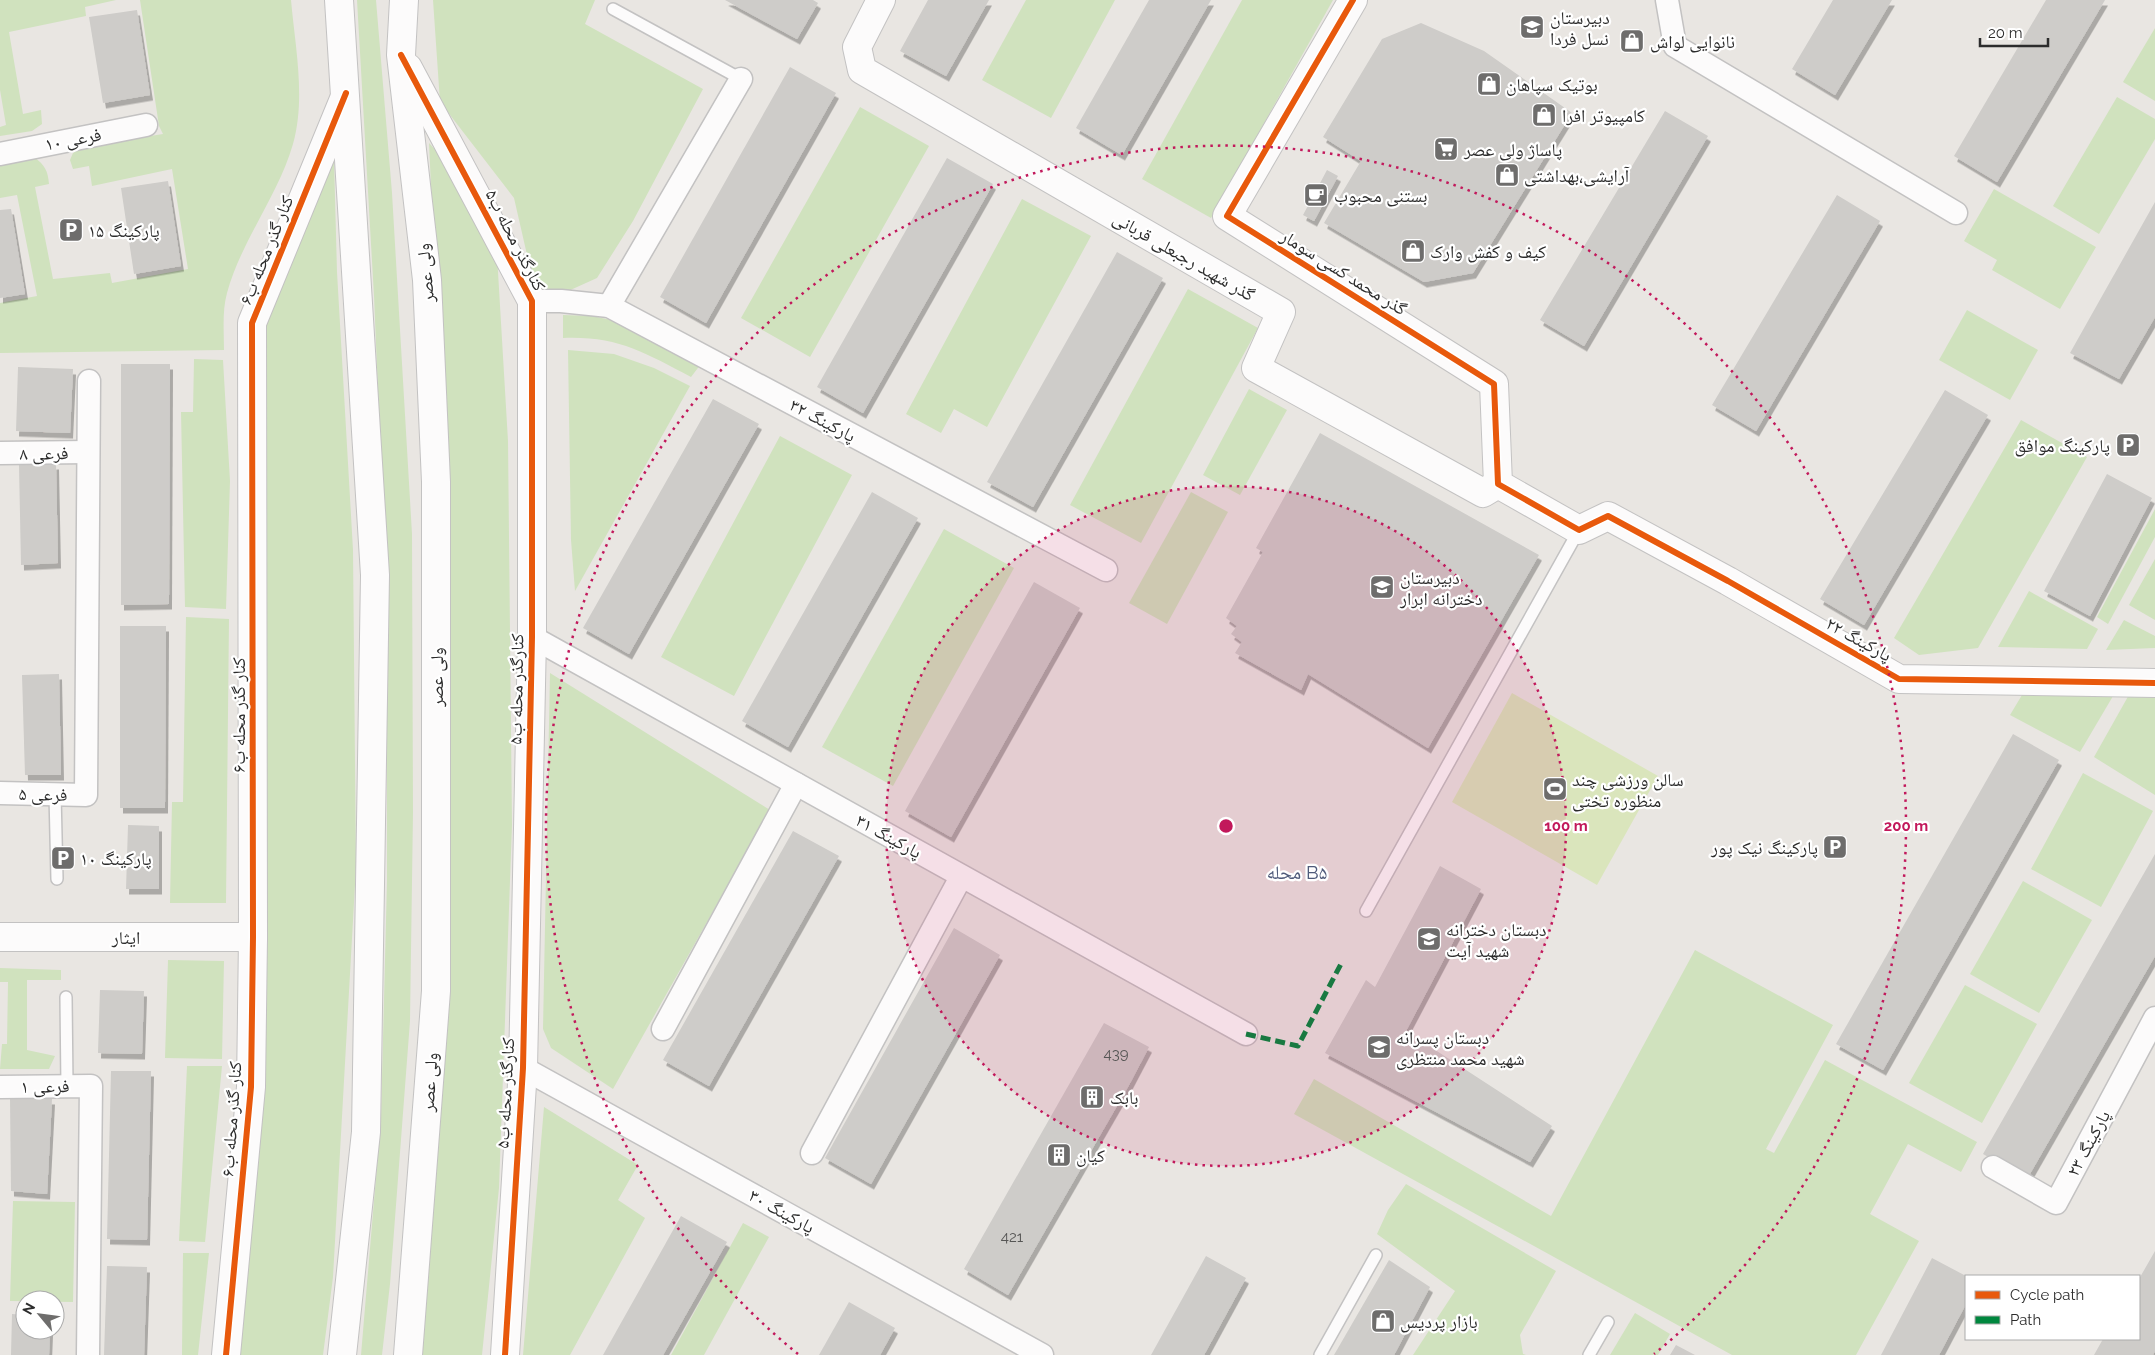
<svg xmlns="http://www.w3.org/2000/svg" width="2155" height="1355" viewBox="0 0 2155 1355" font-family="Raleway,'Noto Naskh Arabic',sans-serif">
	<defs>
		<filter id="shadow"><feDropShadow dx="3" dy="5.5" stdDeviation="0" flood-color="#0004"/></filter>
	</defs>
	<rect width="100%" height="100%" fill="#e9e6e2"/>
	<g fill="#d0e2be">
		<polygon points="0,0 116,0 85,7 86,16 9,32 23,114 41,110 42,124 32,131 0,136 0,127 6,125 0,90"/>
		<path d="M140,0H291C295,46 306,98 293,144C278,196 241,241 227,293C222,311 224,332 224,350L0,353V303L37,296L17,195L0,198V162L34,157C45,165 48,171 49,184L35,187L53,279L110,273L112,283L188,269L172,169L92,186L89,166L73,169L70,160L73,153L81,147L163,134L159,126Z"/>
		<polygon points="357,0 376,0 392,193 412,534 413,812 410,1021 390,1284 382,1355 361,1355 381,1118 387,881 387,604 374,296"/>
		<polygon points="433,0 595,0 585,24 703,89 633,221 597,278 566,292 538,287 528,259 514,198 440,102"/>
		<polygon points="1026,0 1115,0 1051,118 982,80"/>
		<polygon points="1242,0 1333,0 1211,218 1142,179"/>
		<polygon points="2155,28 2155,101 2123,82"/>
		<polygon points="2117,97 2155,119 2155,139 2099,234 2053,206"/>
		<polygon points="860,107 929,146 810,357 741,318"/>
		<polygon points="429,143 454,170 497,255 508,441 512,825 499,1188 482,1355 419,1355 449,578"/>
		<polygon points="334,159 337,272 353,550 356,867 333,1277 323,1355 236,1355 260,319 325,168"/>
		<polygon points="1994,189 2096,247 2060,309 1992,270 1997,260 1964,241"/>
		<polygon points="1022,199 1091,236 987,427 954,409 941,433 906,414"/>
		<polygon points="1188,289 1258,328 1141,543 1070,505"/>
		<polygon points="1967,310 2038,350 2010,400 1939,360"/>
		<path d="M563,315L592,316L621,322L704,360L691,377C643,352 618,336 563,338Z"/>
		<polygon points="568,350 614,354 654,368 690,386 575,591 571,540"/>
		<polygon points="194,359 223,360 230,481 226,609 185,607 181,412 193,412"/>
		<polygon points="1249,389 1287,410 1240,495 1203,475"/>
		<polygon points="2021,420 2087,457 1978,648 1919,655 1894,638"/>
		<polygon points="780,436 852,475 734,696 661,657"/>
		<polygon points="1191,492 1228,512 1167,624 1129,603"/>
		<polygon points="2155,509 2155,537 2108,624 2097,617"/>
		<polygon points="944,529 1014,568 893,786 822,747"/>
		<polygon points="2155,559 2155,620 2129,605"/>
		<polygon points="2029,591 2098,629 2087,649 1998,647"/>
		<polygon points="186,617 229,619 226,903 170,903 172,802 183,802"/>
		<polygon points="2124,620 2155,636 2155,648 2106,650"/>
		<polygon points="550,673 770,810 613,1089 551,1048 543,1029"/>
		<polygon points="2025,690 2116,691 2080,752 2010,715"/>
		<polygon points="2130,693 2155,694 2155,795 2094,757"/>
		<polygon points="2083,773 2153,811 2101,907 2031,869"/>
		<polygon points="2023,881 2092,920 2039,1013 1970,974"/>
		<polygon points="1695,950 1833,1025 1766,1149 1774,1153 1825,1060 1977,1142 1961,1172 1908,1144 1870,1214 1919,1241 1856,1355 1732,1355 1294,1114 1314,1079 1551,1216"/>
		<polygon points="168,960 224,961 222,1059 165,1058"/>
		<polygon points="0,968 61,970 61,980 27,980 27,1050 55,1056 49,1069 0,1069 2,1044 7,1044 8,982 0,982"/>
		<polygon points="1965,985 2037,1024 1982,1123 1909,1083"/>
		<polygon points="187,1066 222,1066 205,1242 179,1241"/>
		<polygon points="544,1107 638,1165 618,1200 645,1218 570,1355 523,1355"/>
		<polygon points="1406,1184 1556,1271 1520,1335 1523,1354 1526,1355 1413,1355 1455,1291 1377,1234 1388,1210"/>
		<polygon points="13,1201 75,1202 73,1302 10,1301"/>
		<polygon points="743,1223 769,1237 704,1355 671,1355"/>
		<polygon points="183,1253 209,1253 198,1355 182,1355"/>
		<polygon points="1635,1313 1670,1334 1658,1355 1610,1355"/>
	</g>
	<polygon fill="#dae5bc" points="1512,693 1658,776 1597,885 1452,802"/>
	<g fill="#ceccc9" filter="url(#shadow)">
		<polygon points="725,0 813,0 818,3 797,39"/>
		<polygon points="928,0 989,0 946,76 900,51"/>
		<polygon points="1149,0 1211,0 1122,155 1076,128"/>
		<polygon points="1833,0 1892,0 1835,95 1792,69"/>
		<polygon points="2046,0 2105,0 1997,182 1954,156"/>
		<polygon points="137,10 150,95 103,103 89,17"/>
		<polygon points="1421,23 1484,51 1572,113 1473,273 1424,282 1324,223 1361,161 1323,137 1382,39"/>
		<polygon points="790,67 836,93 706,323 660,297"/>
		<polygon points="1665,111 1708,136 1584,346 1540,320"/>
		<polygon points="947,158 993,184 863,413 817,387"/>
		<polygon points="1327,170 1338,176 1314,221 1303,215"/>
		<polygon points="168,181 181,266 134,274 121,188"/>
		<polygon points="1837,195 1880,221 1756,431 1712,405"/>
		<polygon points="2155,202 2155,317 2119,379 2070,353"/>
		<polygon points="11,209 25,294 0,298 0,210"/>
		<polygon points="1117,252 1163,278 1033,507 987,482"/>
		<polygon points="121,364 170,364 169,604 121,605"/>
		<polygon points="18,367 73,369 70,433 16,431"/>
		<polygon points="1945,390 1988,415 1864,625 1820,599"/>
		<polygon points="713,399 759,424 629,654 583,628"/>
		<polygon points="1320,433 1539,555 1428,748 1308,674 1301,690 1235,653 1242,642 1231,634 1237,626 1226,618 1263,552 1256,548"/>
		<polygon points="56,464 58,563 21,565 19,465"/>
		<polygon points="2107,474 2152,498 2090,616 2044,591"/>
		<polygon points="872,492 918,518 788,747 742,721"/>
		<polygon points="1034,582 1080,608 951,837 905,811"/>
		<polygon points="120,626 166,626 165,808 120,808"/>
		<polygon points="59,674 61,775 25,775 22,675"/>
		<polygon points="2013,734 2059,760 1883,1070 1836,1044"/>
		<polygon points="128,825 159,826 159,889 126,889"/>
		<polygon points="793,831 839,856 709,1086 663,1060"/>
		<polygon points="2155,854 2155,956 2027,1179 1983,1154"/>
		<polygon points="1440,866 1481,889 1406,1031 1552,1126 1530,1162 1325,1053 1366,980 1375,987"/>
		<polygon points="954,928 1000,955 871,1184 825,1158"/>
		<polygon points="100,990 144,991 142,1054 98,1053"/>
		<polygon points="1104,1023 1149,1047 1129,1085 1008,1295 964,1269"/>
		<polygon points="111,1071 151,1071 147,1240 107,1239"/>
		<polygon points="10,1098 52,1099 47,1194 11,1191"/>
		<polygon points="681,1216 727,1242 663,1355 603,1355"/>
		<polygon points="2155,1251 2155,1351 2153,1355 2094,1355 2103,1339 2139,1339 2139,1279"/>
		<polygon points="1206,1256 1246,1278 1204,1355 1151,1355"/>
		<polygon points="1932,1258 1966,1276 1966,1304 1939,1355 1881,1355"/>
		<polygon points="1389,1260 1430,1287 1394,1355 1334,1355"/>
		<polygon points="107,1266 147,1267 144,1355 104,1355"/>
		<polygon points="849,1302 895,1328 880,1355 819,1355"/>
		<polygon points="12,1314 25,1315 25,1330 50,1330 49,1355 11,1355"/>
		<polygon points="1676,1345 1695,1355 1670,1355"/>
	</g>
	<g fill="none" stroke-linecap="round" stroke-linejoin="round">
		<defs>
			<g id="lane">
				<polyline points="613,9 741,79"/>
				<polyline points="55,794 57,879"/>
				<polyline points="1366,911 1579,530"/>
				<polyline points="66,997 67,1086"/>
				<polyline points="1320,1355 1376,1255"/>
				<polyline points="1589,1355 1608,1322"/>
			</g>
			<g id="street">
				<polyline points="1667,0 1675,46 1956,213"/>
				<polyline points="0,154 146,125"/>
				<polyline points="532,301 561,301 609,306 1106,570"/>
				<polyline points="609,306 741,79"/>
				<polyline points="0,453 88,452"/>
				<polyline points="532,637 1246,1034"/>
				<polyline points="0,793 86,795 89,381"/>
				<polyline points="663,1029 796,784"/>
				<polyline points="523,1068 1042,1355"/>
				<polyline points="0,1087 91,1086 88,1355"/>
				<polyline points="812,1153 961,877"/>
				<polyline points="1993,1167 2056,1203 2155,1018"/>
			</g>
			<g id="secondary">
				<polyline points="339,0 375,575 366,1132 342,1355"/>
				<polyline points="404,0 401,55 427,280 436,482 436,991 408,1355"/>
				<polyline points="881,0 857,47 862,70 1281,312 1256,368 1483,493 1498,484"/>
				<polyline points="1353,0 1227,216 1494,384 1498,484 1579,530 1608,516 1728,581 1899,679 2155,683"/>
				<polyline points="408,68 532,301 532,637 523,1068 505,1355"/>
				<polyline points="0,937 253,937"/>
				<polyline points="226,1355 251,1087 253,937 252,323 344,99"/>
			</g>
		</defs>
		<use href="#lane" stroke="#c3c2c2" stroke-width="14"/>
		<use href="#street" stroke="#c3c2c2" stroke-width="25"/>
		<use href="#secondary" stroke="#c3c2c2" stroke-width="30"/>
		<use href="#lane" stroke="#fcfbfb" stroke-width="11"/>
		<use href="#street" stroke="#fcfbfb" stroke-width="22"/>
		<use href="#secondary" stroke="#fcfbfb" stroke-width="28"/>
		<polyline stroke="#00873e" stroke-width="5" stroke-dasharray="10 5" stroke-linecap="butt" points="1246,1034 1298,1046 1342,962"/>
		<defs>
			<g id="cycleway">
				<polyline points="1353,0 1227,216 1494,384 1498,484 1579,530 1608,516 1728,581 1899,679 2155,683"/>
				<polyline points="401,55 532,301 532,637 523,1068 505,1355"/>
				<polyline points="226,1355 251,1087 253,937 252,323 346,93"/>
			</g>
		</defs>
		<use href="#cycleway" stroke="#fff" stroke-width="9"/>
		<use href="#cycleway" stroke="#e8590c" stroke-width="6"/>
	</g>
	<circle cx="1226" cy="826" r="340" fill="#c2185b" fill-opacity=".12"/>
	<g fill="none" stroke="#c2185b" stroke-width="2.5" stroke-dasharray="2.5 5">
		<circle cx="1226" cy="826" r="340"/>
		<path d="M798 1354A680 680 0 1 1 1654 1354"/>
	</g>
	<defs>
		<symbol id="school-square" viewBox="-11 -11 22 22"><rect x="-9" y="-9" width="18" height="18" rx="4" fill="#6e6d6c" stroke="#fff"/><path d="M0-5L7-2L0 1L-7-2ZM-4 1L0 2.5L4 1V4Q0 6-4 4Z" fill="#fff"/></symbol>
		<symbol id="shop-square" viewBox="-11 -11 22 22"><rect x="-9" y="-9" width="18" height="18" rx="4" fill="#6e6d6c" stroke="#fff"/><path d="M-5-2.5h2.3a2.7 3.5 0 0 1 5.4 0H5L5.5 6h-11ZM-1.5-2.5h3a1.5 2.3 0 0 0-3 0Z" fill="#fff"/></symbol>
		<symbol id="supermarket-square" viewBox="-11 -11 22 22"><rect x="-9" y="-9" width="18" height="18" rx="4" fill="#6e6d6c" stroke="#fff"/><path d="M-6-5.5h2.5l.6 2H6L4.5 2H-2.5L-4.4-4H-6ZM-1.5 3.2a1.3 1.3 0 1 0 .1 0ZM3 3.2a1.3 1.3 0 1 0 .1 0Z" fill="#fff"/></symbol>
		<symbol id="cafe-square" viewBox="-11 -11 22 22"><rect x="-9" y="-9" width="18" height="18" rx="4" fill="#6e6d6c" stroke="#fff"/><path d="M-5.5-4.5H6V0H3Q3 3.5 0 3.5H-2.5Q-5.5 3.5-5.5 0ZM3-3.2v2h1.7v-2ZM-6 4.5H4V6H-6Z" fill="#fff"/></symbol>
		<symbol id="parking-square" viewBox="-11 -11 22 22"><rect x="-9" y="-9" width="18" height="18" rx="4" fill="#6e6d6c" stroke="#fff"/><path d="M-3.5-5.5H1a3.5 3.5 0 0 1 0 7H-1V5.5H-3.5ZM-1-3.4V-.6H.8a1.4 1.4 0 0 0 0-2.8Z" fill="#fff"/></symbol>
		<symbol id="stadium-square" viewBox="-11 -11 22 22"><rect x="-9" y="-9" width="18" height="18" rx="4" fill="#6e6d6c" stroke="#fff"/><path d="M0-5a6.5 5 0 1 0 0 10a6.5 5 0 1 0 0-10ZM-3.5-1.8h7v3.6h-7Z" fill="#fff"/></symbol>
		<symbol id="building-square" viewBox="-11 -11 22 22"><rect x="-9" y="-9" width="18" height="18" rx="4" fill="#6e6d6c" stroke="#fff"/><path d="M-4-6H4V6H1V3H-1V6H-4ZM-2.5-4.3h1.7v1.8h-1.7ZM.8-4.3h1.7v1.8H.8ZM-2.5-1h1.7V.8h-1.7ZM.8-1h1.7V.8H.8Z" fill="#fff"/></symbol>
	</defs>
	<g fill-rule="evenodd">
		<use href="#school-square" x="1518" y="13" width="28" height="28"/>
		<use href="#shop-square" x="1618" y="27" width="28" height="28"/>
		<use href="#shop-square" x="1475" y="70" width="28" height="28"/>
		<use href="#shop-square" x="1530" y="101" width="28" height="28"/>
		<use href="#supermarket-square" x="1432" y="135" width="28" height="28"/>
		<use href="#shop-square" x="1493" y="161" width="28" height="28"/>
		<use href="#cafe-square" x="1302" y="181" width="28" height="28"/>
		<use href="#parking-square" x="57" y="216" width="28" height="28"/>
		<use href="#shop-square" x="1399" y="237" width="28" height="28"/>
		<use href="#parking-square" x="2114" y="431" width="28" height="28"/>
		<use href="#school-square" x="1368" y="573" width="28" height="28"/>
		<use href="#stadium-square" x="1541" y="775" width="28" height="28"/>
		<use href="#parking-square" x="1821" y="833" width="28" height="28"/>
		<use href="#parking-square" x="49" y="844" width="28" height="28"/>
		<use href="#school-square" x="1415" y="925" width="28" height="28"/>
		<use href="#school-square" x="1365" y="1033" width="28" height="28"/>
		<use href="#building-square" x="1078" y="1083" width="28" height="28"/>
		<use href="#building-square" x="1045" y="1141" width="28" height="28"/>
		<use href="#shop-square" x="1369" y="1307" width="28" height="28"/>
	</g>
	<g text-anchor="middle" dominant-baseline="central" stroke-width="4.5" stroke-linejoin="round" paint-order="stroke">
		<g font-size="15" fill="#565655">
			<text x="1116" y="1054">439</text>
			<text x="1012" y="1237">421</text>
		</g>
		<g font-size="18" fill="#2c2c2c" stroke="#fff" text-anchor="start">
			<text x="1550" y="17">دبیرستان<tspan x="1550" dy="21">نسل فردا</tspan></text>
			<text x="1650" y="41">نانوایی لواش</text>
			<text x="1506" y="84">بوتیک سپاهان</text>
			<text x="1562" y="115">کامپیوتر افرا</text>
			<text x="1464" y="149">پاساژ ولی عصر</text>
			<text x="1524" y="175">آرایشی،بهداشتی</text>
			<text x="1334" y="195">بستنی محبوب</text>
			<text x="88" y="230">پارکینگ ۱۵</text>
			<text x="1430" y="251">کیف و کفش وارک</text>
			<text x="2110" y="445" text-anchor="end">پارکینگ موافق</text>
			<text x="1400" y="577">دبیرستان<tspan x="1400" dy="21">دخترانه ابرار</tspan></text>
			<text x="1572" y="779">سالن ورزشی چند<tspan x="1572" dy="21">منظوره تختی</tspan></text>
			<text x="1818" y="847" text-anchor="end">پارکینگ نیک پور</text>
			<text x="80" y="858">پارکینگ ۱۰</text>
			<text x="1446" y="929">دبستان دخترانه<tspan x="1446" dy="21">شهید آیت</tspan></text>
			<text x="1396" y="1037">دبستان پسرانه<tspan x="1396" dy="21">شهید محمد منتظری</tspan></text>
			<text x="1110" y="1097">بابک</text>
			<text x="1076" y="1155">کیان</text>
			<text x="1400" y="1321">بازار پردیس</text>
		</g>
		<g font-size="18" fill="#2c2c2c" stroke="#fff">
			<text transform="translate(73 139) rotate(-11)">فرعی ۱۰</text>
			<text transform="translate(516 240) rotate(63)">کنارگذر محله ب۵</text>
			<text transform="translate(266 250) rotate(-68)">کنار گذر محله ب۶</text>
			<text transform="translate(1184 256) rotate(30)">گذر شهید رجبعلی قربانی</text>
			<text transform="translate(1344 272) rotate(32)">گذر محمد کسی سومار</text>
			<text transform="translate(425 273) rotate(-95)">ولی عصر</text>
			<text transform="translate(823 420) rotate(28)">پارکینگ ۳۲</text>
			<text transform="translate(44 453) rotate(-1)">فرعی ۸</text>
			<text transform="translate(1859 639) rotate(29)">پارکینگ ۲۲</text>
			<text transform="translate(436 677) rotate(-90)">ولی عصر</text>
			<text transform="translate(516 689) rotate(-89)">کنارگذر محله ب۵</text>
			<text transform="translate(238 715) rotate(-90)">کنار گذر محله ب۶</text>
			<text transform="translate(43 794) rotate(1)">فرعی ۵</text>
			<text transform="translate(889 836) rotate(29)">پارکینگ ۳۱</text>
			<text x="126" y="937">ایثار</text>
			<text transform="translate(429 1082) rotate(-86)">ولی عصر</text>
			<text transform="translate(45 1086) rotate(-1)">فرعی ۱</text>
			<text transform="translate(505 1093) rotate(-87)">کنارگذر محله ب۵</text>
			<text transform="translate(231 1119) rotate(-86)">کنار گذر محله ب۶</text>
			<text transform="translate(2088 1143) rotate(-62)">پارکینگ ۲۳</text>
			<text transform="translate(782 1211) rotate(29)">پارکینگ ۳۰</text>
		</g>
		<g font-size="19" fill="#4f5a7a" stroke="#fff">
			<text x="1297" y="872">محله B۵</text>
		</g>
	</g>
	<circle cx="1226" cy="826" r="8" fill="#c2185b" stroke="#fff" stroke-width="2.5"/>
	<g font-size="15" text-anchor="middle" font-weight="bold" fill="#c2185b" stroke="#fff" stroke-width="4.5" stroke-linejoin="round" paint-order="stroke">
		<text x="1566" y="831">100 m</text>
		<text x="1906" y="831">200 m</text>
	</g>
	<rect x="1965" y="1275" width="175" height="65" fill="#ffffff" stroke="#ababab"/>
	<rect x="1975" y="1291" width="25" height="8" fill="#e8590c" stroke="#ababab"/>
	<text x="2010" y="1300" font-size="15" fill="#2c2c2c">Cycle path</text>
	<rect x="1975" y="1316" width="25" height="8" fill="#00873e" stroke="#ababab"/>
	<text x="2010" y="1325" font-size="15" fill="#2c2c2c">Path</text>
	<g transform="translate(40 1315) rotate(299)"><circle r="24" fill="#ffffff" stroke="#ababab"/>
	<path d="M0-4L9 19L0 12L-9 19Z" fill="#6e6d6c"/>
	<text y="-8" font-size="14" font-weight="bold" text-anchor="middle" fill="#2c2c2c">N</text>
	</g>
	<path d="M1980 38v8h68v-8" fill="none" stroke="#2c2c2c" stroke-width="2.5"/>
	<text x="1988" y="38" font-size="15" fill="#2c2c2c" stroke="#ffffff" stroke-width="4" paint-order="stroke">20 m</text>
</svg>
